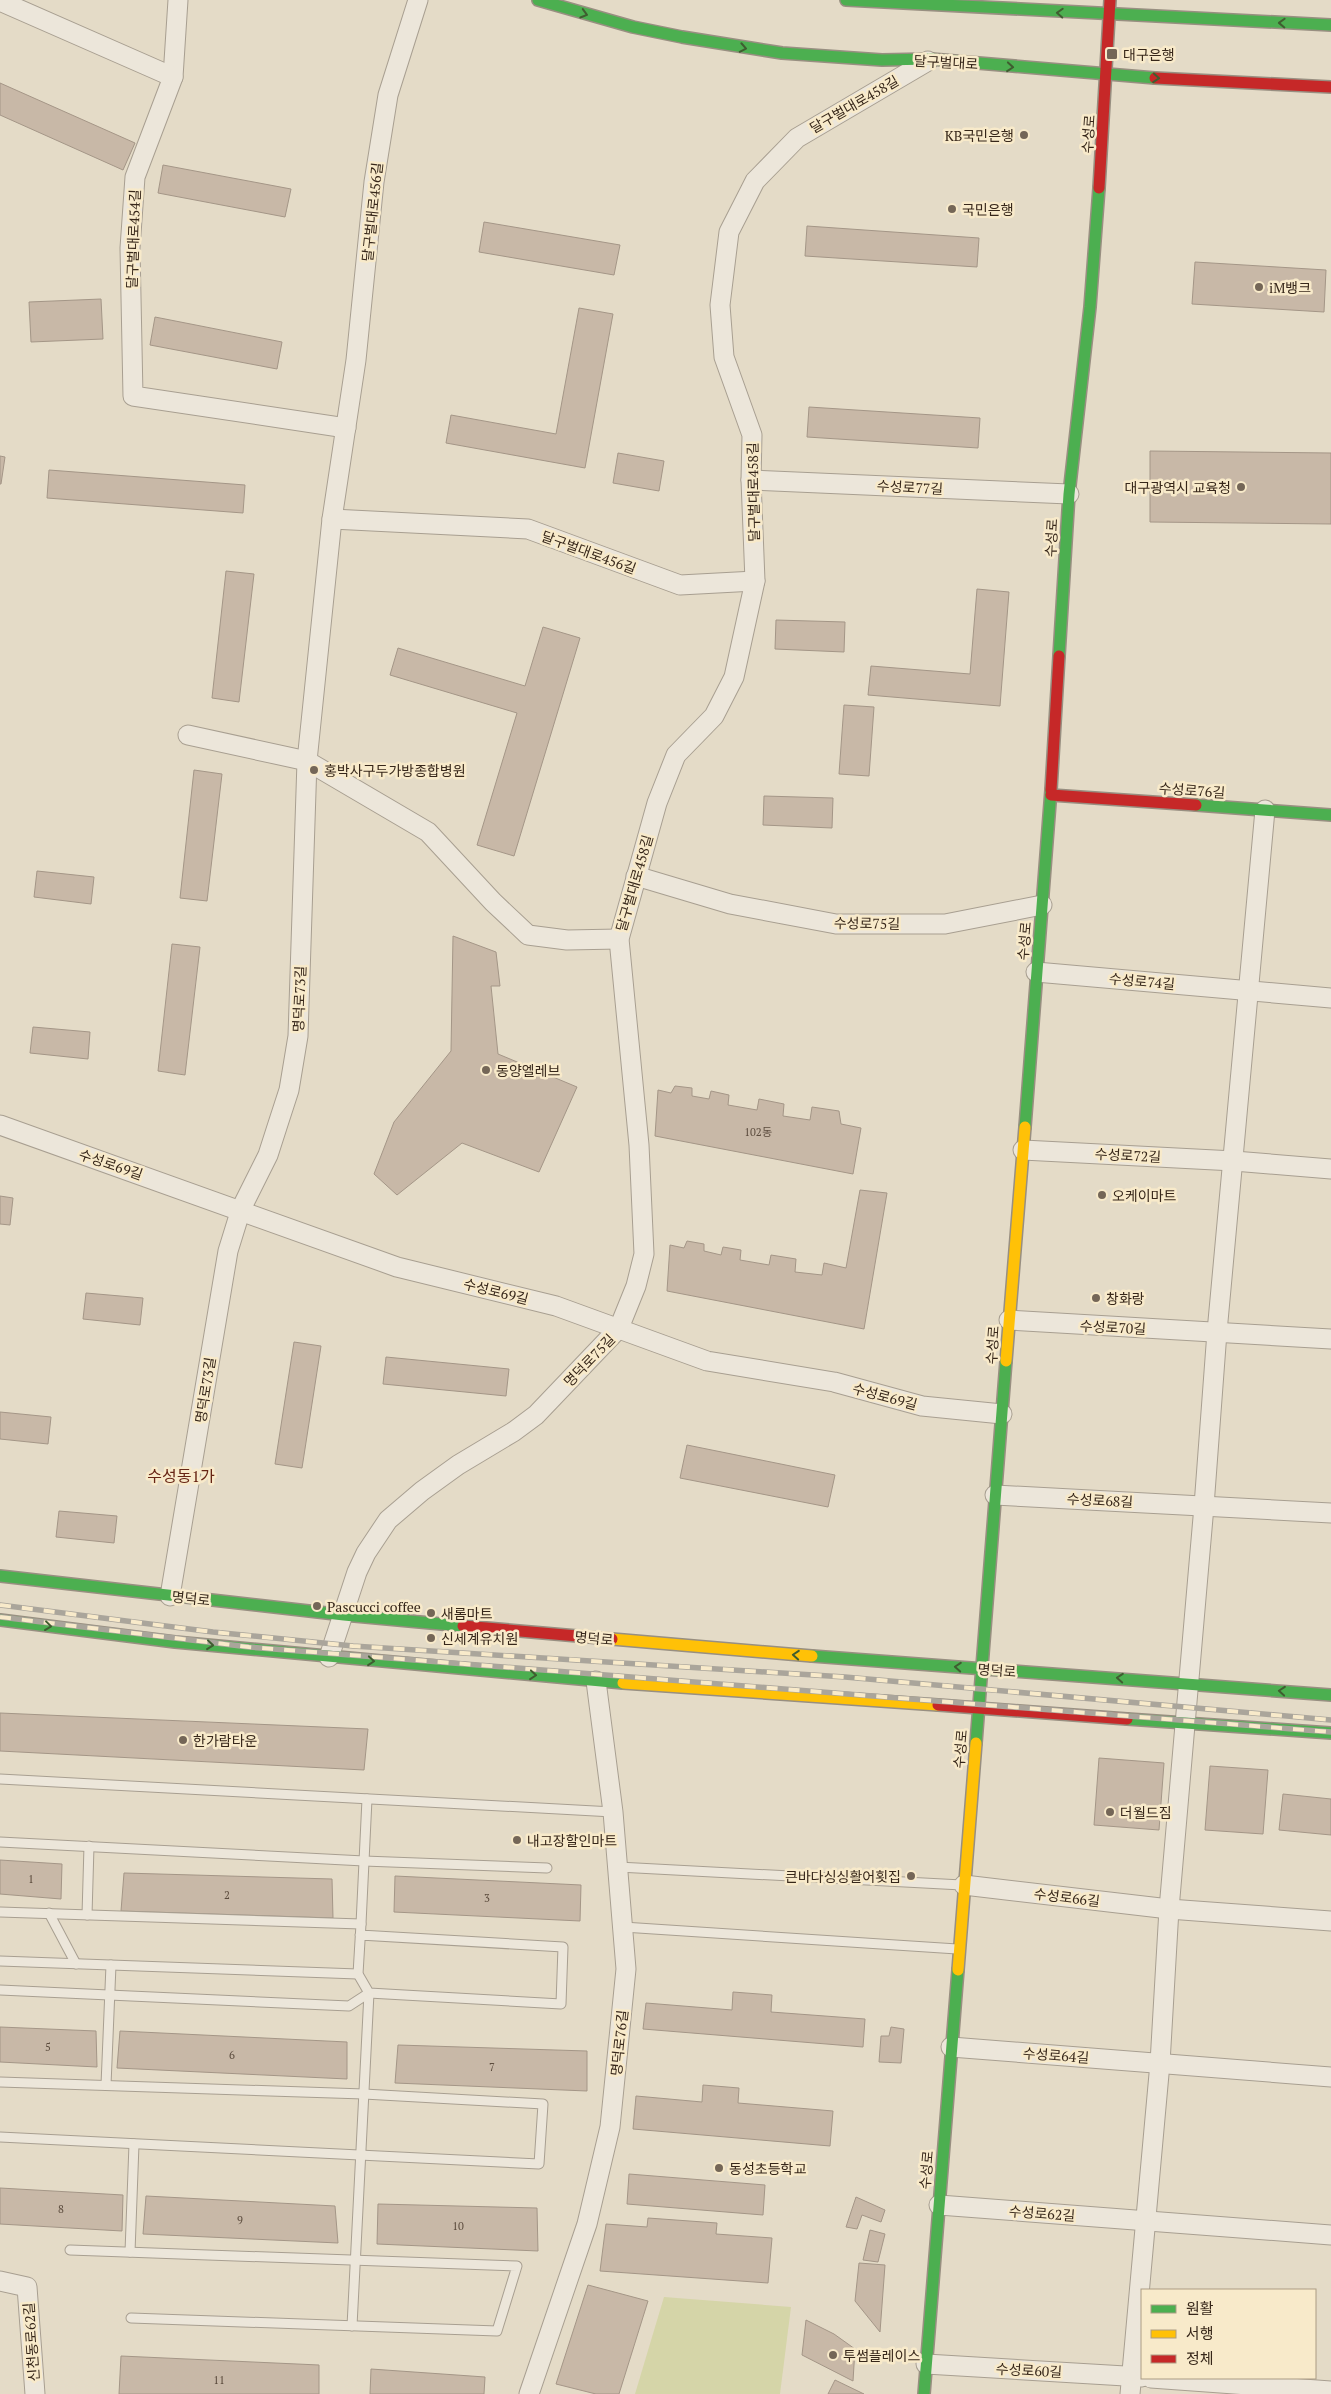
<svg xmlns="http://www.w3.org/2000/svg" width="1331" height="2394" viewBox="0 0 1331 2394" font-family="'PT Serif','Noto Sans KR',serif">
	<rect width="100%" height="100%" fill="#e4dbc7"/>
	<polygon fill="#d5d5a8" points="664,2297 791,2307 780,2394 635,2394"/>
	<g fill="#c8b8a7" stroke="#a49687">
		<polygon points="0,83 135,143 123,170 0,115"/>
		<polygon points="163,165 291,189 285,217 158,193"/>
		<polygon points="484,222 620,245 614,275 479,252"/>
		<polygon points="807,226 979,238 977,267 805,256"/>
		<polygon points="1195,262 1326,270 1324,312 1192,304"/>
		<polygon points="101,299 103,339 31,342 29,302"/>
		<polygon points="579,308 613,314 585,468 446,443 451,415 556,434"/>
		<polygon points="155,317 282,342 277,369 150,345"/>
		<polygon points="809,407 980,418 978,448 807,437"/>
		<polygon points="1150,451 1331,453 1331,524 1150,522"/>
		<polygon points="618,453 664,461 659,491 613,483"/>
		<polygon points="0,456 5,457 1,484 0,484"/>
		<polygon points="49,470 245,485 243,513 47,498"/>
		<polygon points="226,571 254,574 239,702 212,698"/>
		<polygon points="977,589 1009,592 1000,706 868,695 871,666 970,674"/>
		<polygon points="776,620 845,622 844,652 775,649"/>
		<polygon points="543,627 580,638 514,856 477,845 517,713 390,675 398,648 525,686"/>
		<polygon points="844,705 874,707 869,776 839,774"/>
		<polygon points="194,770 222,774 207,901 180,898"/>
		<polygon points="764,796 833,798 832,828 763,825"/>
		<polygon points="37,871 94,877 91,904 34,897"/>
		<polygon points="453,936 496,952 500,986 491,986 498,1054 577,1087 539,1172 462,1143 397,1195 374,1174 394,1122 451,1051"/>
		<polygon points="172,944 200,947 185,1075 158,1071"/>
		<polygon points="33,1027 90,1032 88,1059 30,1053"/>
		<polygon points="675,1086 692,1088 692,1096 709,1099 711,1091 729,1095 728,1105 757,1110 759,1099 784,1104 783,1116 810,1120 812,1107 839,1111 841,1124 861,1128 853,1174 655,1136 658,1090 671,1093"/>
		<polygon points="860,1190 887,1193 864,1329 667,1291 670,1245 684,1248 687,1241 704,1244 704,1251 721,1255 723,1247 741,1250 740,1260 769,1265 771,1255 796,1259 795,1272 822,1275 824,1263 846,1268"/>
		<polygon points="0,1196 13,1198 10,1225 0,1224"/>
		<polygon points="86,1293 143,1298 140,1325 83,1319"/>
		<polygon points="294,1342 321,1346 302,1468 275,1464"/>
		<polygon points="386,1357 509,1369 506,1396 383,1384"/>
		<polygon points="0,1412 51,1417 48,1444 0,1439"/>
		<polygon points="687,1445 835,1475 828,1507 680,1478"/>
		<polygon points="59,1511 117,1516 114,1543 56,1537"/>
		<polygon points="0,1713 368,1729 364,1770 0,1751"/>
		<polygon points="1099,1758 1164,1763 1159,1830 1094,1825"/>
		<polygon points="1210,1766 1268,1770 1263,1834 1205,1830"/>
		<polygon points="1283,1794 1331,1799 1331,1835 1279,1830"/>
		<polygon points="0,1860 62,1864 61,1899 0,1894"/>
		<polygon points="124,1873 332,1879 333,1918 121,1911"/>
		<polygon points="395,1876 581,1885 580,1921 394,1912"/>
		<polygon points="733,1992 772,1995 771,2012 865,2019 863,2047 643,2029 646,2003 732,2010"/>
		<polygon points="0,2027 96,2031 97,2067 0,2062"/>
		<polygon points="891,2027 904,2029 901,2063 879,2062 881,2036 889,2036"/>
		<polygon points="120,2031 347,2042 347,2079 117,2068"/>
		<polygon points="398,2045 587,2051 587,2091 395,2083"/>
		<polygon points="703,2085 739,2088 738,2103 833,2111 830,2146 633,2129 636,2096 702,2102"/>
		<polygon points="629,2174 765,2185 763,2215 627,2204"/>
		<polygon points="0,2188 123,2195 122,2231 0,2224"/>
		<polygon points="146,2196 335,2206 338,2243 143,2234"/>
		<polygon points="856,2197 885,2210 881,2222 862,2215 857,2229 846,2227"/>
		<polygon points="378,2204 537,2208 538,2251 377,2244"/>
		<polygon points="648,2218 717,2223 716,2234 772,2238 768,2283 600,2271 606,2224 647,2227"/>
		<polygon points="870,2230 885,2234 878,2262 863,2260"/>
		<polygon points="859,2263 885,2265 880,2332 855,2301"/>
		<polygon points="588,2285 648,2301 619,2394 596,2394 556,2384"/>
		<polygon points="806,2320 834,2334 855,2349 853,2381 802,2355"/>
		<polygon points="121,2356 319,2365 319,2394 119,2394"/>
		<polygon points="371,2369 485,2377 484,2394 370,2394"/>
		<polygon points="835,2380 864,2394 828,2394"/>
	</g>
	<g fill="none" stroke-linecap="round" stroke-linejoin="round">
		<defs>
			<g id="lane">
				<polyline points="0,1779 613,1812"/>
				<polyline points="0,1842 364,1861 547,1868"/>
				<polyline points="618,1867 962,1885"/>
				<polyline points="0,1912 361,1924"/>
				<polyline points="49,1913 76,1964"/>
				<polyline points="87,1915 89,1846"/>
				<polyline points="623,1927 957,1949"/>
				<polyline points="360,1935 563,1947 561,2004 369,1993 358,1974 361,1924 367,1799"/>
				<polyline points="0,1961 358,1974"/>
				<polyline points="0,1990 349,2006 369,1993"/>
				<polyline points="0,2082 364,2094 543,2104 539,2164 0,2137"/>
				<polyline points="106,2085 111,1965"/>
				<polyline points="70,2250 517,2266 497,2331 131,2318"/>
				<polyline points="130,2252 134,2144"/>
				<polyline points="352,2326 369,1993"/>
			</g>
			<g id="street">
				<polyline points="178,0 173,77 135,177 130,248 133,396 346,428"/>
				<polyline points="0,1 173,77"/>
				<polyline points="751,480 1069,494"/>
				<polyline points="332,519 528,529 680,585 755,581"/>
				<polyline points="188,735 307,761 428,832 493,902 528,935 567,940 619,939"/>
				<polyline points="636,876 730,904 836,924 945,924 1042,905"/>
				<polyline points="1036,972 1331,998"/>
				<polyline points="0,1125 397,1267 556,1306 707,1361 834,1382 922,1406 1002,1414"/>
				<polyline points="1023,1150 1234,1161 1331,1169"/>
				<polyline points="1009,1320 1331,1339"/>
				<polyline points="995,1495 1331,1513"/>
				<polyline points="170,1596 228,1251 241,1209 268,1155 277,1127 289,1090 298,1036 307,761 332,519 356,360 374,182 388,95 418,0"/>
				<polyline points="329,1657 357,1572 366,1553 388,1520 422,1491 458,1465 513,1432 536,1415 619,1328 636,1286 644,1254 639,1145 619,939 657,803 676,755 714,716 734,677 755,581 751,480 752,435 724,357 720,305 729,232 755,181 797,138 928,61"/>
				<polyline points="964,1885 1169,1909 1331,1921"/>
				<polyline points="951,2047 1331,2077"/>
				<polyline points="939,2205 1331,2235"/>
				<polyline points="0,2281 27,2287 35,2394"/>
				<polyline points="926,2364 1142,2377"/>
				<polyline points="1151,2378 1331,2391"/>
				<polyline points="529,2394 587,2224 610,2127 626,1969 613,1812 596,1681"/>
				<polyline points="1130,2394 1160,2063 1169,1909 1204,1506 1217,1332 1265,810"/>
			</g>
			<g id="fast">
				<polyline points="538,0 633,27 682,37 782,53 882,60 931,59 1155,78"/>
				<polyline points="846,0 1331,25"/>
				<polyline points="1059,656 1069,494 1090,307 1099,188"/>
				<polyline points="1196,805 1331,815"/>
				<polyline points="1025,1127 1051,790"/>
				<polyline points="0,1576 344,1615 463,1626"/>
				<polyline points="0,1620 175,1642 623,1683"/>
				<polyline points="812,1656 1331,1695"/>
				<polyline points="1127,1719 1331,1733"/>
				<polyline points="976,1743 1006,1361"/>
				<polyline points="924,2394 958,1970"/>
			</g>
			<g id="slow">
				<polyline points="1006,1361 1025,1127"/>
				<polyline points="612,1639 812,1656"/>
				<polyline points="623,1683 938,1705"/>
				<polyline points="958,1970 976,1743"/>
			</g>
			<g id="jam">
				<polyline points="1155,78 1331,87"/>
				<polyline points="1099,188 1110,0"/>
				<polyline points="1051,790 1059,656"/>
				<polyline points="1051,795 1196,805"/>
				<polyline points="463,1626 612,1639"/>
				<polyline points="938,1705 1127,1719"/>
			</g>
		</defs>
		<use href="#lane" stroke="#a89f91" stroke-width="11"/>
		<use href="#street" stroke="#a89f91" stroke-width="21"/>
		<use href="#fast" stroke="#988f81" stroke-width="14"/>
		<use href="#slow" stroke="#988f81" stroke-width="14"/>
		<use href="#jam" stroke="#988f81" stroke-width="14"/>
		<use href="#lane" stroke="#ece6da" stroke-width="9"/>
		<use href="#street" stroke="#ece6da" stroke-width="19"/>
		<use href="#fast" stroke="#4caf50" stroke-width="11"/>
		<use href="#slow" stroke="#ffc107" stroke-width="11"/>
		<use href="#jam" stroke="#c62828" stroke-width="11"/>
		<defs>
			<g id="rail">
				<polyline points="0,1605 213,1632 353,1646 845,1677 1331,1720"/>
				<polyline points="0,1617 249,1647 1331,1732"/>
			</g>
		</defs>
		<use href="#rail" stroke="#aaa59b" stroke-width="5.5"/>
		<use href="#rail" stroke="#f8eaca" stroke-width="4" stroke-dasharray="11" stroke-linecap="butt"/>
	</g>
	<defs><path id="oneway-chevron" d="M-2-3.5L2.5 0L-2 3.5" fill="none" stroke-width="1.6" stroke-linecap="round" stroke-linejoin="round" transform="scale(1.25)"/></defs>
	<g stroke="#3f5d30">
		<use href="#oneway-chevron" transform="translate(1060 13) rotate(-177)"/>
		<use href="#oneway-chevron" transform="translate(584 14) rotate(16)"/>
		<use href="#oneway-chevron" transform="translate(1282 23) rotate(-178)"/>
		<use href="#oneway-chevron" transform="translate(743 48) rotate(11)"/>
		<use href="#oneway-chevron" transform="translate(1010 67) rotate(5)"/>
		<use href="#oneway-chevron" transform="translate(1156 78) rotate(4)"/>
		<use href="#oneway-chevron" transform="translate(48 1626) rotate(7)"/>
		<use href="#oneway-chevron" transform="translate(210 1645) rotate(6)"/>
		<use href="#oneway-chevron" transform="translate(796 1655) rotate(-176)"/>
		<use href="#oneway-chevron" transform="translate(371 1661) rotate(5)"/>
		<use href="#oneway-chevron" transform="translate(958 1667) rotate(-176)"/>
		<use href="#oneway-chevron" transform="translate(533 1675) rotate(5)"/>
		<use href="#oneway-chevron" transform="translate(1120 1678) rotate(-176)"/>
		<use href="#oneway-chevron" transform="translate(1282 1691) rotate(-175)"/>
	</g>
	<g fill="#746657" stroke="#f8eaca" stroke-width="2">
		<rect x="1106" y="48" width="12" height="12" rx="2.5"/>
		<circle cx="1024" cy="135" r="5"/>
		<circle cx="952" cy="209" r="5"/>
		<circle cx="1259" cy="287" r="5"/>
		<circle cx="1241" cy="487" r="5"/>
		<circle cx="314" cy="770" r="5"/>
		<circle cx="486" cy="1070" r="5"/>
		<circle cx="1102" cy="1195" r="5"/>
		<circle cx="1096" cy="1298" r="5"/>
		<circle cx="317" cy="1606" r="5"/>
		<circle cx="431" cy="1613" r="5"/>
		<circle cx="431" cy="1638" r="5"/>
		<circle cx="183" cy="1740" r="5"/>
		<circle cx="1110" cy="1812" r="5"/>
		<circle cx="517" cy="1840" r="5"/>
		<circle cx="911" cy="1876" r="5"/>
		<circle cx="719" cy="2168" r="5"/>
		<circle cx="833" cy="2355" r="5"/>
	</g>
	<g text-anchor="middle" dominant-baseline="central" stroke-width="5" stroke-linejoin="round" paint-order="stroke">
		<g font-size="11" fill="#5b4b3d">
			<text x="758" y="1132">102동</text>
			<text x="31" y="1879">1</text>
			<text x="227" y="1895">2</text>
			<text x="487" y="1898">3</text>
			<text x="48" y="2047">5</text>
			<text x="232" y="2055">6</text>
			<text x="492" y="2067">7</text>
			<text x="61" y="2209">8</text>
			<text x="240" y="2220">9</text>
			<text x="458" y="2226">10</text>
			<text x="219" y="2380">11</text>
		</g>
		<g font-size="14" fill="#37271a" stroke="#f8eaca" text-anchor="start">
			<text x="1123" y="54">대구은행</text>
			<text x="1014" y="135" text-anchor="end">KB국민은행</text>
			<text x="962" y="209">국민은행</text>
			<text x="1269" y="287">iM뱅크</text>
			<text x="1231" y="487" text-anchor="end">대구광역시 교육청</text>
			<text x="324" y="770">홍박사구두가방종합병원</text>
			<text x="496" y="1070">동양엘레브</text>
			<text x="1112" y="1195">오케이마트</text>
			<text x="1106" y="1298">창화랑</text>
			<text x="327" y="1606">Pascucci coffee</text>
			<text x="441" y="1613">새롬마트</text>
			<text x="441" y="1638">신세계유치원</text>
			<text x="193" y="1740">한가람타운</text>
			<text x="1120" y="1812">더월드짐</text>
			<text x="527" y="1840">내고장할인마트</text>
			<text x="901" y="1876" text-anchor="end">큰바다싱싱활어횟집</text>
			<text x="729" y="2168">동성초등학교</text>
			<text x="843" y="2355">투썸플레이스</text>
		</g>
		<g font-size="14" fill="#37271a" stroke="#f8eaca">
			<text transform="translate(946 62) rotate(3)">달구벌대로</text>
			<text transform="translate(854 104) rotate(-30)">달구벌대로458길</text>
			<text transform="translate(1088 134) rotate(-86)">수성로</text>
			<text transform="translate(372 212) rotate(-84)">달구벌대로456길</text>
			<text transform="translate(133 239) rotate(-88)">달구벌대로454길</text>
			<text transform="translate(910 487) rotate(3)">수성로77길</text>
			<text transform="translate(753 492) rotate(-91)">달구벌대로458길</text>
			<text transform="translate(1051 538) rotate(-87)">수성로</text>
			<text transform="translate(589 552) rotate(20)">달구벌대로456길</text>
			<text transform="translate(1192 790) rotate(4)">수성로76길</text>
			<text transform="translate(634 883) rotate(-74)">달구벌대로458길</text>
			<text transform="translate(867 923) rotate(1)">수성로75길</text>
			<text transform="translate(1024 941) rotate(-85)">수성로</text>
			<text transform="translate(1142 981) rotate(5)">수성로74길</text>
			<text transform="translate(299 999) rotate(-88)">명덕로73길</text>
			<text transform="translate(1128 1155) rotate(3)">수성로72길</text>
			<text transform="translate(111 1164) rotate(19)">수성로69길</text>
			<text transform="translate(496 1291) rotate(14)">수성로69길</text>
			<text transform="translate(1113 1327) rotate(3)">수성로70길</text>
			<text transform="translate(992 1345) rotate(-86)">수성로</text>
			<text transform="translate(589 1360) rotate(-46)">명덕로75길</text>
			<text transform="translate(205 1390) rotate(-81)">명덕로73길</text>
			<text transform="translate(885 1396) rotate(15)">수성로69길</text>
			<text transform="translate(1100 1500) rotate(3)">수성로68길</text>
			<text transform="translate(191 1598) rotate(6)">명덕로</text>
			<text transform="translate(594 1638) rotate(5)">명덕로</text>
			<text transform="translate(997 1670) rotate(4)">명덕로</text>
			<text transform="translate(960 1749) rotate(-85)">수성로</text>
			<text transform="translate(1067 1897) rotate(7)">수성로66길</text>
			<text transform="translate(619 2043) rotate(-84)">명덕로76길</text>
			<text transform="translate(1056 2055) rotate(4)">수성로64길</text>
			<text transform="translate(926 2170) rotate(-85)">수성로</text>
			<text transform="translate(1042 2213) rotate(4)">수성로62길</text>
			<text transform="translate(31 2342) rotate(-94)">신천동로62길</text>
			<text transform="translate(1029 2370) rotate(3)">수성로60길</text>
		</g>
		<g font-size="16" fill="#672515" stroke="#f8eaca">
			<text x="181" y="1476">수성동1가</text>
		</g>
	</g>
	<rect x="1141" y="2289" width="175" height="90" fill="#f8eaca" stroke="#ab9c84"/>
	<rect x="1151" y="2305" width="25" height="8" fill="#4caf50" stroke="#ab9c84"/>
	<text x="1186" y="2314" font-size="15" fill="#37271a">원활</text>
	<rect x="1151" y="2330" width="25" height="8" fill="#ffc107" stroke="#ab9c84"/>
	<text x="1186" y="2339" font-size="15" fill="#37271a">서행</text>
	<rect x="1151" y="2355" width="25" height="8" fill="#c62828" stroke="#ab9c84"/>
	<text x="1186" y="2364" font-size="15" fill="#37271a">정체</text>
</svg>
